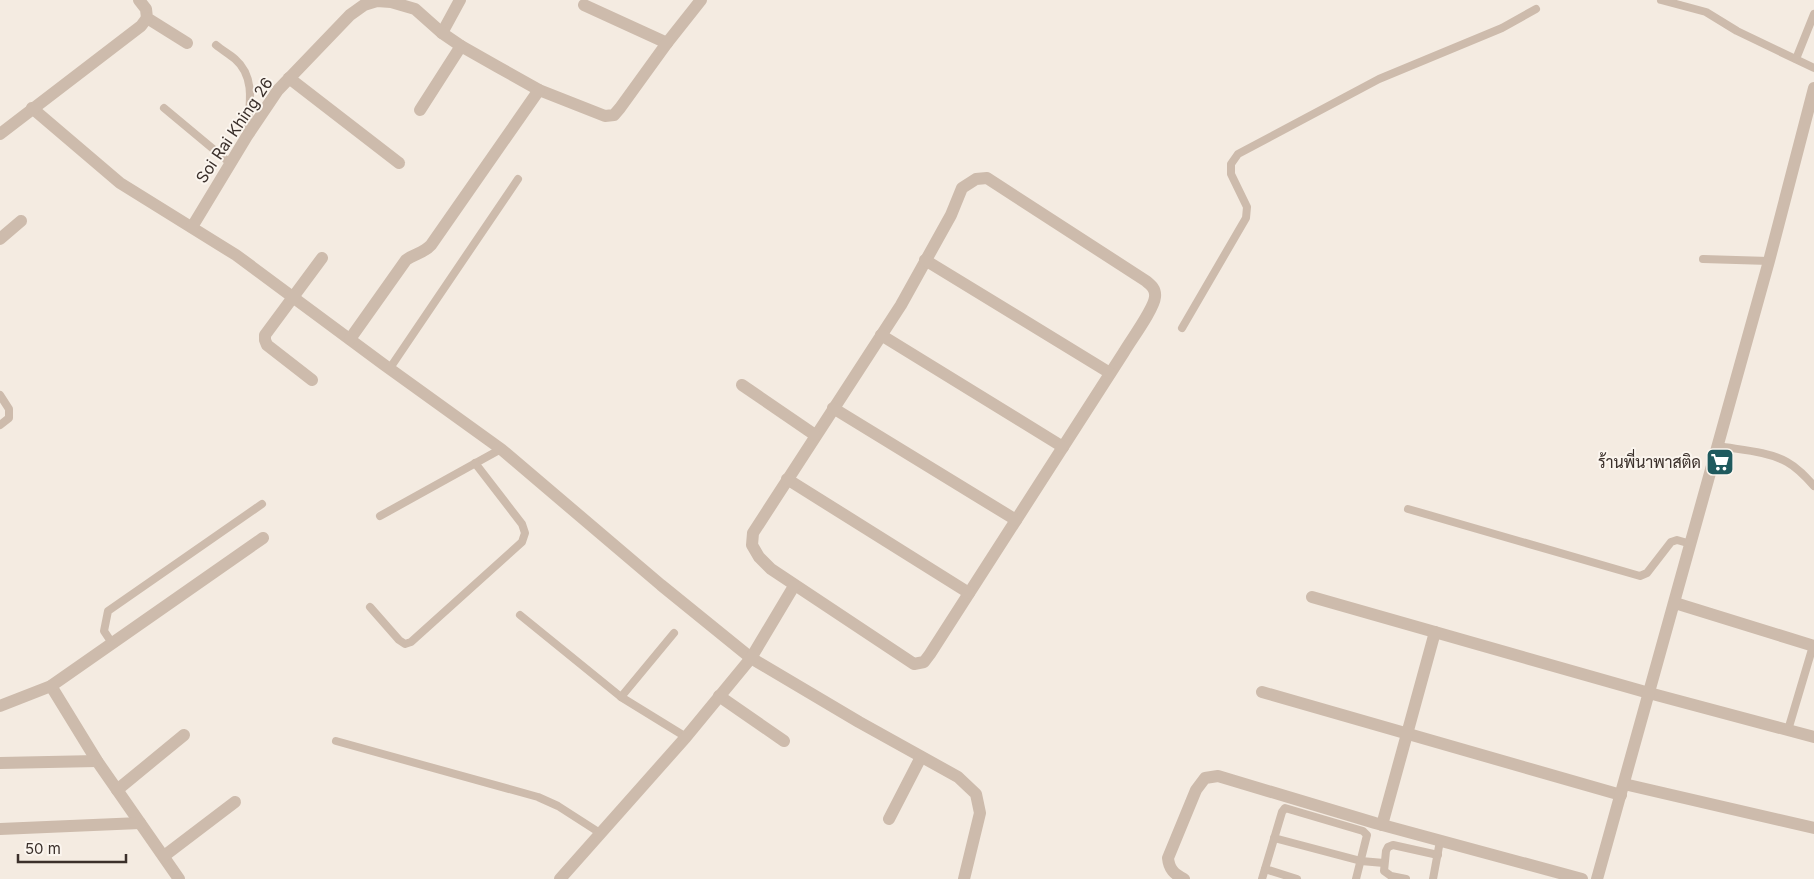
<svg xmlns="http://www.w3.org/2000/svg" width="1814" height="879" viewBox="0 0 1814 879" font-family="Inter,Sarabun,sans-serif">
	<rect width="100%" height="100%" fill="#f4ebe1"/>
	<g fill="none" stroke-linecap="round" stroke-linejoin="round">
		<g stroke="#cdbbac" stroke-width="8">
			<polyline points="1661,0 1706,12 1737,31 1814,68"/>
			<path d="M216,45C222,50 229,54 235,59C257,78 249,108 247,133"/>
			<polyline points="1796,59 1814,14"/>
			<polyline points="164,108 230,163"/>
			<polyline points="1703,259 1769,261"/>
			<polyline points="1182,328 1246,218 1247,207 1231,174 1231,164 1238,154 1379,79 1502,28 1536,9"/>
			<polyline points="390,368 518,179"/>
			<polyline points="0,395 9,409 9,418 0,425"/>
			<path d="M1718,446C1740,450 1767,451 1787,462C1798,468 1806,477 1814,486"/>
			<polyline points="1408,509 1640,576 1647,573 1671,542 1677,540 1691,544"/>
			<polyline points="380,516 501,449"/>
			<polyline points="370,607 399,640 405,644 411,642 522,542 525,533 522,524 475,463"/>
			<polyline points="520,615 621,697 686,737"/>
			<polyline points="112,643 104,631 108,611 262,504"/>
			<polyline points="621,697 674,633"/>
			<polyline points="1788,730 1813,646"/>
			<polyline points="336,741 538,797 558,806 600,833"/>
			<polyline points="1274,838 1361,861 1384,863"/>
			<polyline points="1265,869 1297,879"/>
			<polyline points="1262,879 1282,812 1285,808 1363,831 1367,835 1356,879"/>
			<polyline points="1406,879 1391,876 1384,871 1386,851 1388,847 1393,845 1438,855"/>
			<polyline points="1433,879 1440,841"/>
		</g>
		<g stroke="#cdbbac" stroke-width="12">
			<polyline points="139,0 146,9 147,18 187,43"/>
			<polyline points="584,5 667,43"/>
			<polyline points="442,33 460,0"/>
			<polyline points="289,78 399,163"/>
			<polyline points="32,108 120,183 236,255 383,364 501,449 661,585 751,658 859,722 958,777 976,794 980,813 964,879"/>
			<polyline points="420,110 461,46"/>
			<polyline points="0,134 141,26 147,18"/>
			<path d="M987,178L1146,281C1151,285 1156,289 1155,297C1154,309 1131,340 1124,352L930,654L924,662L914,664L771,569L759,557L752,545L753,533L901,305L951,215L962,188L976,179Z"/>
			<polyline points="192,227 247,136 278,90 350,15 364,5 377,1 391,2 415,9 442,33 461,46 498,67 539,90 605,116 614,115 620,108 667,43 701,0"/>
			<polyline points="0,239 21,221"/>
			<polyline points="925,260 1110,373"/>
			<polyline points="881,335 1063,447"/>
			<path d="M350,339L406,260C414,254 424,253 431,245L539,90"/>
			<polyline points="312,380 267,345 265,340 265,335 322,258"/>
			<polyline points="742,385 815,435"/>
			<polyline points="833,408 1016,520"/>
			<polyline points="787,479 969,593"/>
			<polyline points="1312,597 1649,693 1814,737"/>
			<polyline points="1675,603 1814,646"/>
			<polyline points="51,686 97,761 179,879"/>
			<polyline points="1262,692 1621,795"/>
			<polyline points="719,696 784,741"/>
			<polyline points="0,706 51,686 263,538"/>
			<polyline points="0,763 97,761"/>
			<polyline points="1624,784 1814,828"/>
			<polyline points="117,790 184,735"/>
			<polyline points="889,819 921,757"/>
			<polyline points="1382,825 1435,632"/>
			<polyline points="0,829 140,823"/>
			<polyline points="164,856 235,802"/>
			<polyline points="560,879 686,737 751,658 794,586"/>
			<path d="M1184,879C1174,874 1169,869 1168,858L1196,790L1205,778L1218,776L1375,823L1582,879"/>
			<polyline points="1597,879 1769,261 1814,88"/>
		</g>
	</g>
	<defs>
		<symbol id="supermarket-square" viewBox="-11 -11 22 22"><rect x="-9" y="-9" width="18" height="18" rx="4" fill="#1f5a5e" stroke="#fbf5ee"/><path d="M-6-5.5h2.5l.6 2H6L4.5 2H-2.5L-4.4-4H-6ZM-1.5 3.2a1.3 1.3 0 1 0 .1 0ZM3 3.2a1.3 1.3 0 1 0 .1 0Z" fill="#fff"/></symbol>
	</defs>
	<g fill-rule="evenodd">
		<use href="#supermarket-square" x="1704" y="446" width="32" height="32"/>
	</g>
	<g text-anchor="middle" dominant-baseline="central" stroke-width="4" stroke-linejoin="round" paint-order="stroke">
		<g font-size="16" fill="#3b302b" stroke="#fbf5ee">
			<text transform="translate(234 130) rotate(-56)">Soi Rai Khing 26</text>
		</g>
		<g font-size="16" fill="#3b302b" stroke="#fbf5ee" text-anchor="end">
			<text x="1701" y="462">ร้านพี่นาพาสติด</text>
		</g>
	</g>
	<path d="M18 854v8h108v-8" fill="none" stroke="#3b302b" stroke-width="2.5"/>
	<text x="25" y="854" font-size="15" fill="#3b302b" stroke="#fbf5ee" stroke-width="4" paint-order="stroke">50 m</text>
</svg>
